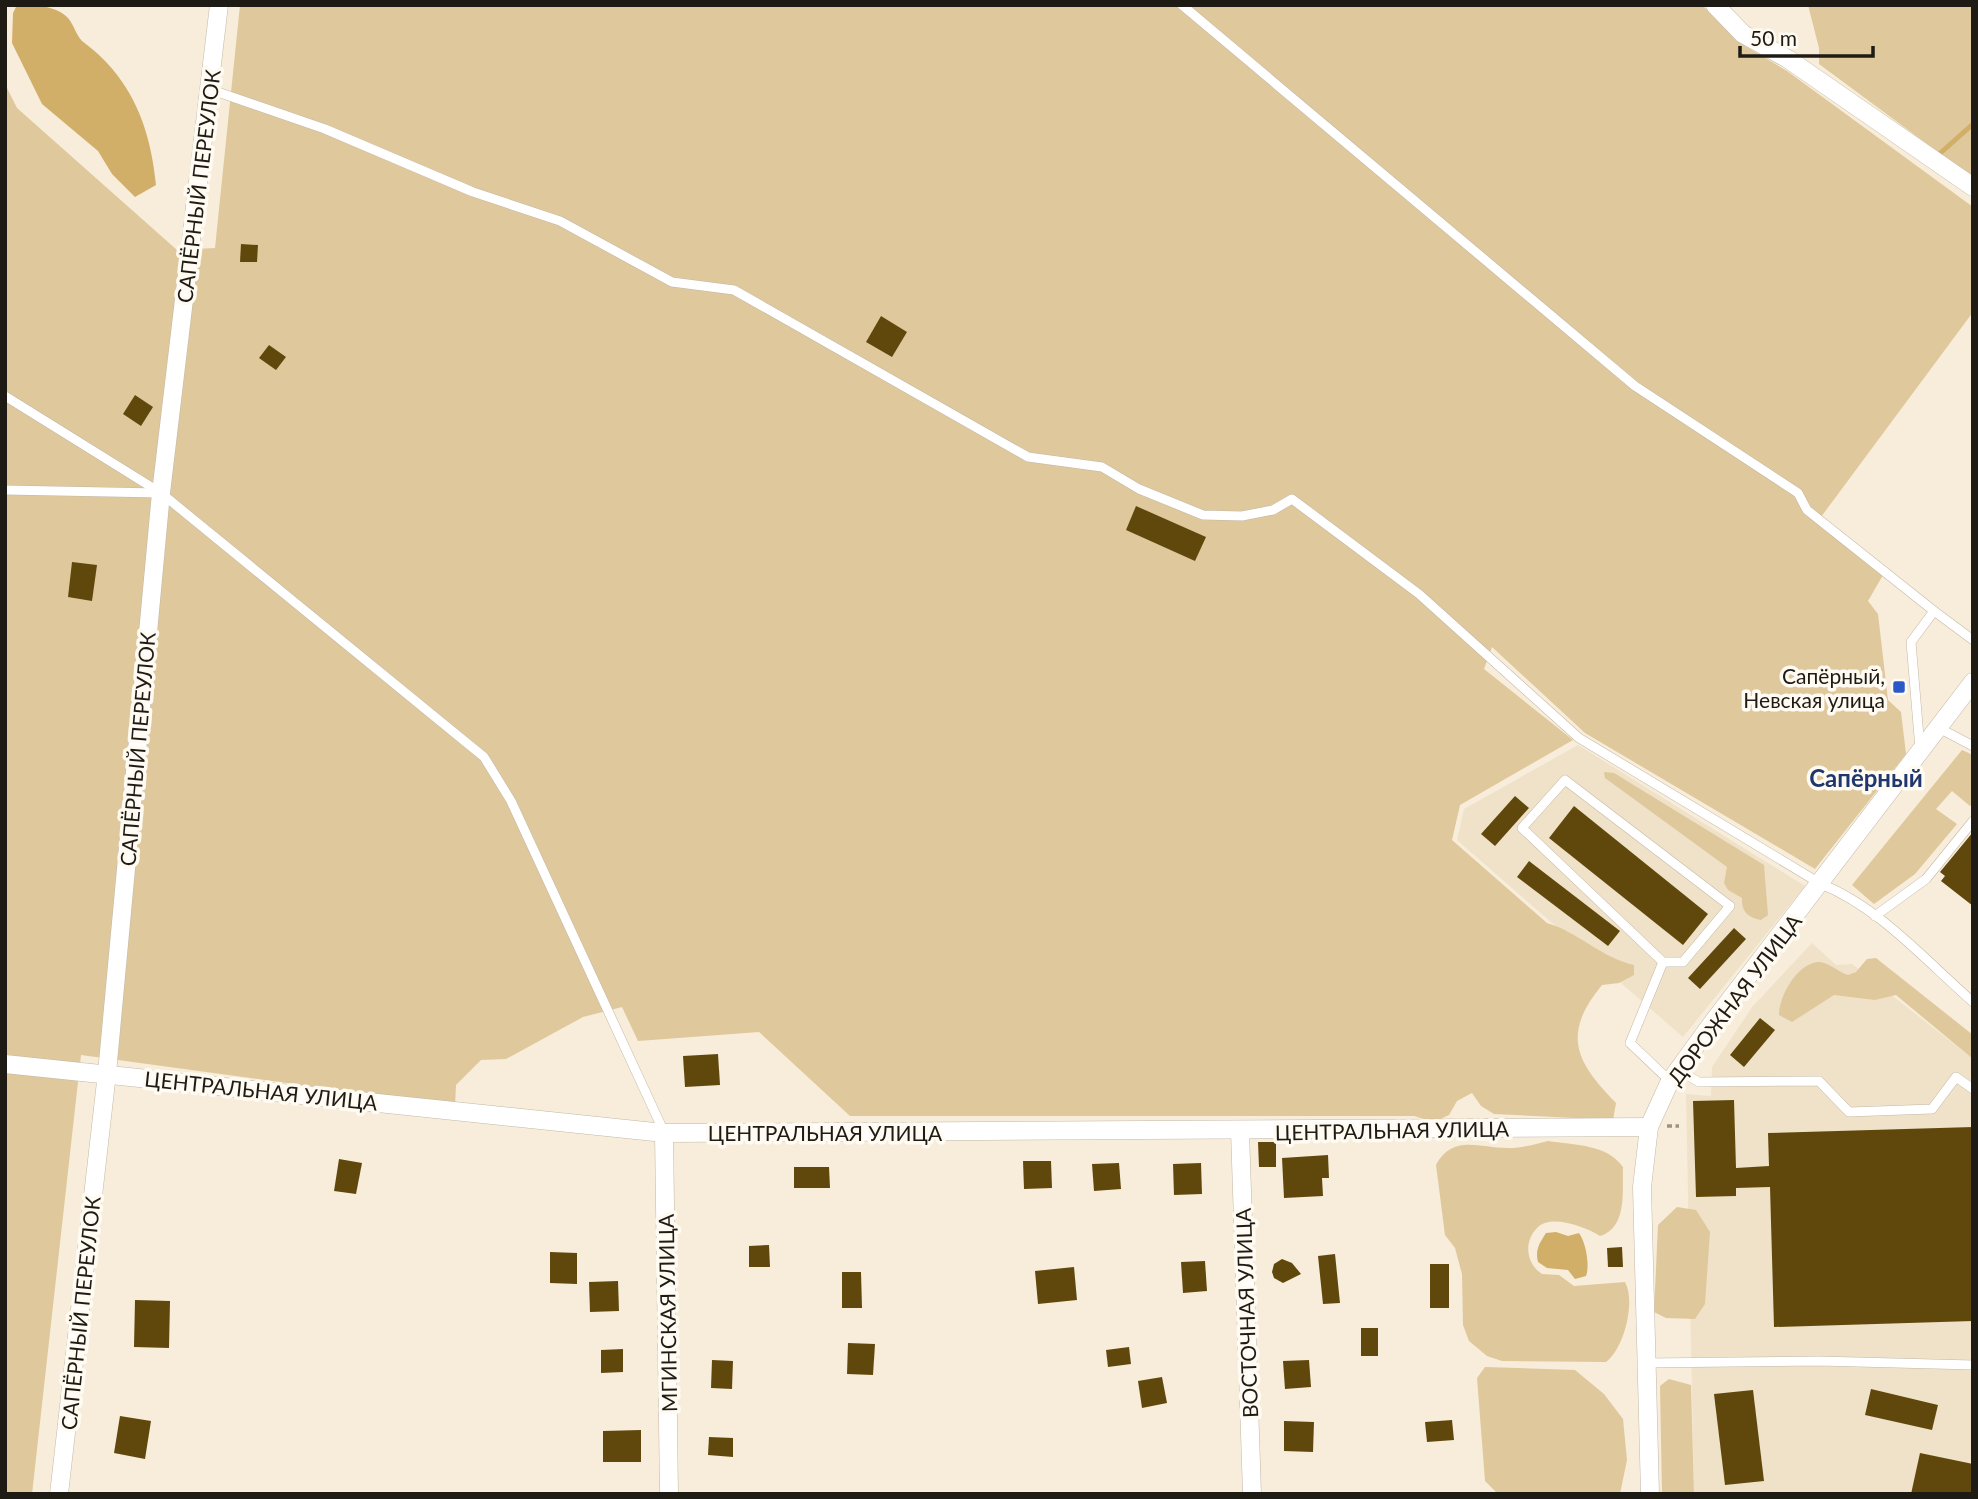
<svg xmlns="http://www.w3.org/2000/svg" width="1978" height="1499" viewBox="0 0 1978 1499" font-family="Lato,sans-serif">
	<rect width="100%" height="100%" fill="#f7edda"/>
	<g fill="#efe2c8">
		<polygon points="1578,745 1805,886 1683,1037 1457,840 1464,809"/>
		<polygon points="1812,943 1836,965 1852,964 1973,1059 1973,1494 1694,1494 1686,1094 1711,1096 1712,1067 1753,1006"/>
	</g>
	<g fill="#dfc89c">
		<path d="M240,5H1702L1740,43L1787,71L1973,207V312L1818,521L1883,575L1868,601L1878,614L1888,700L1901,712L1906,754L1815,869L1585,733L1492,647L1484,669L1573,740L1460,805L1452,840L1547,923C1578,932 1602,958 1634,965V975L1619,983L1602,985C1561,1035 1576,1062 1616,1103L1613,1120L1494,1114L1481,1106L1472,1093L1457,1101L1449,1115L1434,1122L1414,1116H850L759,1032L638,1041L622,1007L583,1017L506,1059L481,1060L456,1085L455,1106L81,1055L32,1494H5V84L17,108L177,250L215,248Z"/>
		<polygon points="1808,5 1973,5 1973,178 1819,64 1819,48"/>
		<polygon points="1962,750 1973,755 1973,803 1970,806 1952,791 1936,809 1957,824 1915,874 1874,904 1852,885"/>
		<path d="M1604,772L1614,773L1764,865L1768,915L1761,920C1748,918 1741,911 1742,898L1728,890L1724,883L1727,867L1605,778Z"/>
		<path d="M1876,958L1973,1035V1059L1896,995L1875,1000L1834,995L1792,1022L1779,1015C1779,997 1796,965 1817,962C1828,961 1838,972 1848,975L1856,972L1867,959Z"/>
		<path d="M1548,1141C1574,1145 1607,1144 1623,1167C1622,1190 1628,1227 1600,1236C1586,1227 1552,1214 1538,1227C1523,1241 1526,1264 1542,1274L1559,1275L1574,1286L1625,1282C1636,1301 1624,1349 1606,1362L1502,1361L1487,1356L1469,1341L1463,1325L1462,1274L1455,1248L1445,1235L1436,1165C1454,1133 1480,1149 1510,1148C1522,1148 1536,1144 1548,1141Z"/>
		<polygon points="1677,1207 1696,1210 1710,1232 1705,1304 1695,1319 1666,1318 1654,1312 1658,1225"/>
		<polygon points="1485,1367 1575,1370 1604,1394 1623,1419 1627,1460 1620,1494 1498,1494 1485,1481 1477,1378"/>
		<polygon points="1669,1379 1691,1385 1694,1494 1662,1494 1660,1386"/>
	</g>
	<g fill="#d2af68">
		<path d="M17,5C33,5 56,5 68,18C74,25 76,35 82,41C88,46 94,50 99,55C137,91 151,135 156,185L135,197L112,174L98,151L42,104L12,43L13,13Z"/>
		<path d="M1556,1232L1568,1236L1579,1233C1586,1243 1590,1265 1586,1276L1575,1279L1568,1270L1547,1268L1538,1262C1535,1250 1539,1244 1546,1233Z"/>
	</g>
	<g fill="none" stroke-linecap="round" stroke-linejoin="round">
		<polyline stroke="#d2af68" stroke-width="5" points="1937,156 1973,124"/>
	</g>
	<g fill="#60480d">
		<polygon points="241,244 258,245 257,262 240,262"/>
		<polygon points="881,316 907,332 892,357 866,342"/>
		<polygon points="269,345 286,357 276,370 259,358"/>
		<polygon points="135,395 153,407 141,426 123,414"/>
		<polygon points="1136,506 1206,537 1195,561 1126,530"/>
		<polygon points="72,562 97,565 92,601 68,597"/>
		<polygon points="1515,796 1529,808 1495,846 1481,834"/>
		<polygon points="1574,806 1708,914 1683,945 1549,838"/>
		<polygon points="1973,832 1973,906 1941,881 1945,876 1940,872"/>
		<polygon points="1529,861 1620,931 1608,946 1517,877"/>
		<polygon points="1734,928 1746,939 1700,989 1688,978"/>
		<polygon points="1760,1018 1775,1030 1744,1067 1730,1055"/>
		<polygon points="718,1054 720,1085 685,1087 683,1056"/>
		<polygon points="1734,1100 1736,1168 1769,1166 1768,1133 1973,1127 1973,1321 1774,1327 1770,1187 1736,1188 1736,1196 1696,1197 1693,1101"/>
		<polygon points="1258,1142 1276,1142 1276,1167 1259,1167"/>
		<polygon points="1328,1155 1329,1178 1322,1178 1323,1196 1284,1198 1282,1158"/>
		<polygon points="339,1159 362,1163 356,1194 334,1191"/>
		<polygon points="1023,1161 1051,1161 1052,1188 1024,1189"/>
		<polygon points="1119,1163 1121,1189 1094,1191 1092,1164"/>
		<polygon points="1201,1163 1202,1194 1174,1195 1173,1164"/>
		<polygon points="794,1167 829,1167 830,1188 794,1188"/>
		<polygon points="769,1245 770,1267 749,1267 749,1246"/>
		<polygon points="1622,1247 1623,1267 1608,1267 1607,1248"/>
		<polygon points="550,1252 577,1253 577,1284 550,1283"/>
		<polygon points="1335,1254 1340,1303 1323,1304 1318,1256"/>
		<polygon points="1282,1259 1292,1263 1301,1274 1283,1283 1274,1278 1272,1272 1274,1264"/>
		<polygon points="1205,1261 1207,1291 1183,1293 1181,1262"/>
		<rect x="1430" y="1264" width="19" height="44"/>
		<polygon points="1074,1267 1077,1300 1038,1304 1035,1271"/>
		<polygon points="842,1272 861,1272 862,1308 842,1308"/>
		<polygon points="618,1281 619,1311 590,1312 589,1282"/>
		<polygon points="135,1300 170,1301 169,1348 134,1347"/>
		<rect x="1361" y="1328" width="17" height="28"/>
		<polygon points="848,1343 875,1344 873,1375 847,1374"/>
		<polygon points="1129,1347 1131,1364 1108,1367 1106,1350"/>
		<polygon points="623,1349 623,1372 601,1373 601,1350"/>
		<polygon points="712,1360 733,1361 732,1389 711,1388"/>
		<polygon points="1309,1360 1311,1387 1285,1389 1283,1361"/>
		<polygon points="1162,1377 1167,1403 1142,1408 1138,1381"/>
		<polygon points="1871,1389 1938,1405 1932,1430 1865,1415"/>
		<polygon points="1753,1390 1764,1481 1725,1485 1714,1394"/>
		<polygon points="120,1416 151,1421 145,1459 114,1453"/>
		<polygon points="1452,1420 1454,1440 1427,1442 1425,1422"/>
		<polygon points="1284,1421 1314,1422 1313,1452 1284,1451"/>
		<polygon points="641,1430 641,1462 603,1462 603,1431"/>
		<polygon points="709,1437 733,1438 733,1457 708,1455"/>
		<polygon points="1920,1453 1973,1464 1973,1494 1911,1494"/>
	</g>
	<g fill="none" stroke-linecap="round" stroke-linejoin="round">
		<defs>
			<g id="service">
				<polyline points="1182,5 1635,386 1798,493 1807,510 1934,611"/>
				<path d="M209,89L325,129L473,192L560,221L672,282L734,290L1028,457L1102,467L1139,489L1203,515L1242,516L1273,510L1292,499L1419,594L1579,738L1821,884C1879,907 1926,961 1973,1002"/>
				<polyline points="5,396 161,493 484,757 511,801 664,1132"/>
				<polyline points="5,490 159,493"/>
				<polyline points="1937,727 1973,746"/>
				<polyline points="1920,749 1911,642 1934,611 1973,640"/>
				<polyline points="1875,916 1926,879 1973,821"/>
				<polyline points="1663,962 1683,962 1730,906 1565,780 1522,828 1663,962 1630,1043 1670,1081"/>
				<polyline points="1678,1070 1699,1082 1819,1081 1849,1112 1932,1109 1956,1077 1973,1089"/>
				<polyline points="1646,1363 1818,1361 1973,1365"/>
			</g>
			<g id="minor">
				<polyline points="1715,5 1743,34 1788,59 1973,187"/>
				<polyline points="5,1064 664,1133 1649,1127"/>
				<polyline points="1240,1131 1252,1494"/>
				<polyline points="664,1133 669,1494"/>
				<polyline points="59,1494 107,1073 161,493 219,5"/>
				<polyline points="1650,1494 1642,1187 1649,1127 1670,1081 1710,1026 1973,682"/>
			</g>
		</defs>
		<use href="#service" stroke="#c2b8a6" stroke-width="10"/>
		<use href="#minor" stroke="#c2b8a6" stroke-width="19"/>
		<polyline stroke="#9b9486" stroke-width="3.5" stroke-dasharray="5 3.5" stroke-linecap="butt" points="1667,1126 1679,1126"/>
		<use href="#service" stroke="#fff" stroke-width="9"/>
		<use href="#minor" stroke="#fff" stroke-width="18"/>
	</g>
	<rect fill="#2c59c8" stroke="#fffbf3" stroke-width="2.5" x="1892" y="680" width="14" height="14" rx="3.5"/>
	<g text-anchor="middle" dominant-baseline="central" stroke-width="7" stroke-linejoin="round" paint-order="stroke">
		<g font-size="21" fill="#1e1b14" stroke="#fffbf3">
			<text transform="translate(198 186) rotate(-83)">САПЁРНЫЙ ПЕРЕУЛОК</text>
			<text transform="translate(137 749) rotate(-85)">САПЁРНЫЙ ПЕРЕУЛОК</text>
			<text transform="translate(1734 999) rotate(-53)">ДОРОЖНАЯ УЛИЦА</text>
			<text transform="translate(261 1090) rotate(6)">ЦЕНТРАЛЬНАЯ УЛИЦА</text>
			<text transform="translate(1392 1130) rotate(-1)">ЦЕНТРАЛЬНАЯ УЛИЦА</text>
			<text x="825" y="1132">ЦЕНТРАЛЬНАЯ УЛИЦА</text>
			<text transform="translate(80 1313) rotate(-84)">САПЁРНЫЙ ПЕРЕУЛОК</text>
			<text transform="translate(667 1313) rotate(-91)">МГИНСКАЯ УЛИЦА</text>
			<text transform="translate(1246 1313) rotate(-92)">ВОСТОЧНАЯ УЛИЦА</text>
		</g>
		<g font-size="21" fill="#1e1b14" stroke="#fffbf3" text-anchor="end">
			<text x="1885" y="675">Сапёрный,<tspan x="1885" dy="24">Невская улица</tspan></text>
		</g>
		<g font-size="24" font-weight="bold" fill="#1f376e" stroke="#fffbf3">
			<text x="1866" y="777">Сапёрный</text>
		</g>
	</g>
	<rect width="1978" height="1499" fill="none" stroke="#1e1b14" stroke-width="14"/>
	<path d="M1740 46v10h133v-10" fill="none" stroke="#1e1b14" stroke-width="3.5"/>
	<text x="1750" y="46" font-size="21" fill="#1e1b14" stroke="#fffbf3" stroke-width="5" paint-order="stroke">50 m</text>
</svg>
